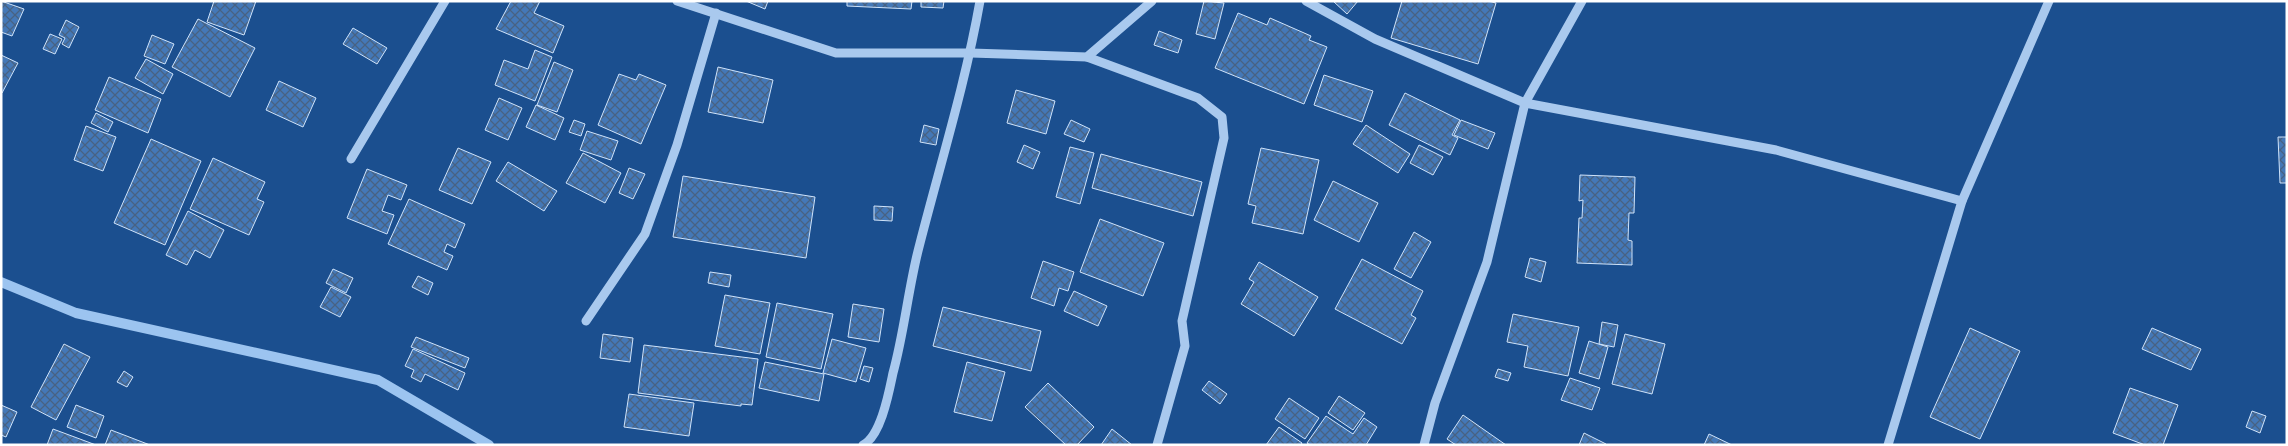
<svg xmlns="http://www.w3.org/2000/svg" width="2288" height="446" viewBox="0 0 2288 446" font-family="Mulish,sans-serif">
	<defs>
		<pattern id="building-cross-hatch" width="8" height="8" patternUnits="userSpaceOnUse" patternTransform="scale(1.25)"><rect width="8" height="8" fill="#4478b7"/><path d="M0 0l8 8M0 8l8-8" fill="none" stroke="#486282"/></pattern>
	</defs>
	<rect width="100%" height="100%" fill="#1b4f8f"/>
	<g fill="none" stroke-linecap="round" stroke-linejoin="round">
		<polyline stroke="#9cc4f0" stroke-width="10" points="1,282 76,313 378,380 489,445"/>
	</g>
	<g fill="url(#building-cross-hatch)" stroke="#cfe3fa">
		<polygon points="1,1 24,9 12,36 1,32"/>
		<polygon points="214,1 256,1 244,35 207,22"/>
		<polygon points="511,1 540,1 534,13 564,26 553,53 496,29"/>
		<polygon points="746,1 768,1 765,9"/>
		<polygon points="847,1 912,1 911,9 847,6"/>
		<polygon points="921,1 944,1 943,8 921,7"/>
		<polygon points="1204,1 1224,3 1215,39 1196,34"/>
		<polygon points="1333,1 1358,1 1347,14"/>
		<polygon points="1402,1 1488,1 1496,3 1478,64 1391,38"/>
		<polygon points="1238,13 1267,25 1270,18 1311,36 1309,40 1327,47 1304,104 1215,68"/>
		<polygon points="198,19 255,48 230,97 172,67"/>
		<polygon points="66,20 79,27 69,48 62,44 65,38 59,35"/>
		<polygon points="353,28 387,48 377,64 343,44"/>
		<polygon points="1159,31 1182,40 1178,53 1154,45"/>
		<polygon points="50,34 62,39 55,54 43,49"/>
		<polygon points="152,35 174,44 165,64 144,56"/>
		<polygon points="535,50 552,57 535,101 495,85 504,60 528,69"/>
		<polygon points="1,55 18,63 2,93 1,93"/>
		<polygon points="146,59 173,74 163,94 135,78"/>
		<polygon points="554,62 573,70 557,112 537,105"/>
		<polygon points="718,67 773,80 763,123 708,112"/>
		<polygon points="619,74 636,80 639,74 666,85 641,144 598,125"/>
		<polygon points="1324,75 1373,91 1362,122 1314,105"/>
		<polygon points="109,77 161,99 148,133 95,110"/>
		<polygon points="279,81 316,98 303,127 266,110"/>
		<polygon points="1016,90 1055,101 1046,134 1007,123"/>
		<polygon points="1405,93 1460,120 1452,135 1458,138 1450,155 1389,125"/>
		<polygon points="499,98 522,108 508,140 485,130"/>
		<polygon points="536,105 564,118 555,140 526,127"/>
		<polygon points="96,113 113,122 108,132 91,123"/>
		<polygon points="574,120 585,124 581,136 569,132"/>
		<polygon points="1071,120 1090,129 1084,142 1064,134"/>
		<polygon points="1461,120 1495,133 1488,149 1454,135"/>
		<polygon points="924,125 939,129 936,145 920,142"/>
		<polygon points="1366,125 1410,154 1398,173 1353,144"/>
		<polygon points="86,126 116,137 103,171 74,160"/>
		<polygon points="587,131 618,141 611,160 580,150"/>
		<polygon points="2278,137 2287,137 2287,183 2280,183"/>
		<polygon points="151,139 201,161 165,245 114,223"/>
		<polygon points="1024,145 1040,152 1033,169 1017,162"/>
		<polygon points="1419,145 1443,157 1433,175 1410,163"/>
		<polygon points="1070,147 1094,153 1080,204 1056,197"/>
		<polygon points="458,148 491,162 472,204 439,190"/>
		<polygon points="1261,148 1319,160 1303,234 1252,223 1256,206 1248,204"/>
		<polygon points="583,153 621,173 605,203 566,183"/>
		<polygon points="1101,154 1202,182 1193,216 1092,188"/>
		<polygon points="213,158 265,182 257,199 264,202 249,235 190,209"/>
		<polygon points="508,162 557,191 544,211 496,181"/>
		<polygon points="629,168 645,174 633,199 619,193"/>
		<polygon points="367,169 407,185 401,200 388,195 382,211 394,215 387,234 347,218"/>
		<polygon points="1580,175 1635,177 1634,213 1629,213 1628,240 1632,241 1632,265 1577,263 1579,218 1582,218 1583,200 1579,201"/>
		<polygon points="683,176 815,197 806,258 673,237"/>
		<polygon points="1333,181 1378,203 1359,242 1314,220"/>
		<polygon points="409,199 465,224 455,248 447,244 444,252 453,256 447,270 388,244"/>
		<polygon points="874,206 893,207 892,221 874,220"/>
		<polygon points="188,211 224,230 210,258 195,250 187,265 166,255"/>
		<polygon points="1100,219 1164,243 1143,296 1080,272"/>
		<polygon points="1414,232 1431,242 1411,278 1394,269"/>
		<polygon points="1530,258 1546,262 1541,282 1525,277"/>
		<polygon points="1362,259 1423,291 1411,315 1416,318 1402,344 1335,309"/>
		<polygon points="1043,261 1074,272 1068,291 1059,288 1054,306 1031,298"/>
		<polygon points="1259,262 1318,297 1294,336 1241,304 1254,282 1249,279"/>
		<polygon points="333,269 353,278 346,293 326,283"/>
		<polygon points="710,272 731,275 729,287 708,283"/>
		<polygon points="418,276 433,283 428,295 412,287"/>
		<polygon points="331,287 351,297 340,317 320,307"/>
		<polygon points="1074,291 1107,306 1098,326 1064,311"/>
		<polygon points="725,295 770,303 760,354 715,346"/>
		<polygon points="777,303 833,314 821,369 766,357"/>
		<polygon points="853,304 884,309 879,342 848,337"/>
		<polygon points="943,307 1041,331 1031,371 933,346"/>
		<polygon points="1513,314 1579,327 1568,376 1524,367 1528,346 1507,342"/>
		<polygon points="1602,322 1618,325 1614,347 1599,344"/>
		<polygon points="1970,328 2020,351 1980,439 1930,417"/>
		<polygon points="2152,328 2201,349 2191,370 2142,349"/>
		<polygon points="603,334 633,338 630,362 600,358"/>
		<polygon points="1625,334 1665,344 1652,394 1612,384"/>
		<polygon points="416,337 469,358 465,368 411,347"/>
		<polygon points="832,339 866,348 856,382 823,373"/>
		<polygon points="1589,341 1608,347 1599,379 1579,373"/>
		<polygon points="64,344 90,357 56,420 31,407"/>
		<polygon points="644,345 758,359 752,405 741,404 741,406 638,393"/>
		<polygon points="413,349 465,373 458,390 425,374 421,382 411,377 414,370 405,366"/>
		<polygon points="765,362 824,374 819,401 759,388"/>
		<polygon points="967,362 1005,372 992,421 954,412"/>
		<polygon points="864,366 873,368 869,382 860,379"/>
		<polygon points="1498,369 1511,373 1508,381 1495,377"/>
		<polygon points="124,371 133,377 127,387 117,382"/>
		<polygon points="1570,378 1600,388 1592,410 1561,400"/>
		<polygon points="1209,381 1227,394 1220,404 1202,390"/>
		<polygon points="1048,383 1094,427 1077,445 1066,445 1025,407"/>
		<polygon points="2130,388 2178,405 2163,445 2145,445 2113,433"/>
		<polygon points="629,394 694,403 689,436 624,427"/>
		<polygon points="1339,396 1365,413 1353,430 1328,413"/>
		<polygon points="1289,398 1319,418 1305,439 1275,419"/>
		<polygon points="1,405 17,412 6,437 1,435"/>
		<polygon points="76,405 104,416 96,438 67,427"/>
		<polygon points="2252,411 2266,416 2260,433 2246,427"/>
		<polygon points="1463,415 1506,445 1456,445 1447,439"/>
		<polygon points="1326,416 1353,434 1364,418 1377,427 1366,445 1310,445 1307,443"/>
		<polygon points="1279,427 1302,443 1301,445 1266,445"/>
		<polygon points="53,429 96,445 47,445"/>
		<polygon points="1112,429 1132,445 1101,445"/>
		<polygon points="111,430 150,445 105,445"/>
		<polygon points="1584,433 1606,444 1605,445 1579,445"/>
		<polygon points="1709,434 1732,445 1704,445"/>
	</g>
	<g fill="none" stroke-linecap="round" stroke-linejoin="round">
		<g stroke="#a9c9ee" stroke-width="9">
			<polyline points="677,1 836,53 971,53 1087,57 1152,1"/>
			<polyline points="1306,1 1375,39 1525,103 1776,150 1962,201"/>
			<polyline points="1087,57 1198,98 1222,117 1224,138 1182,321 1185,346 1157,445"/>
			<polyline points="351,159 445,1"/>
			<polyline points="586,321 645,234 677,145 716,13"/>
			<path d="M863,445C881,436 889,392 893,373C904,333 908,291 918,251C939,168 965,86 980,1"/>
			<polyline points="1424,445 1435,403 1487,262 1525,103 1582,1"/>
			<polyline points="1888,445 1962,201 2049,1"/>
		</g>
	</g>
	<rect width="2288" height="446" fill="none" stroke="#ffffff" stroke-width="5"/>
</svg>
